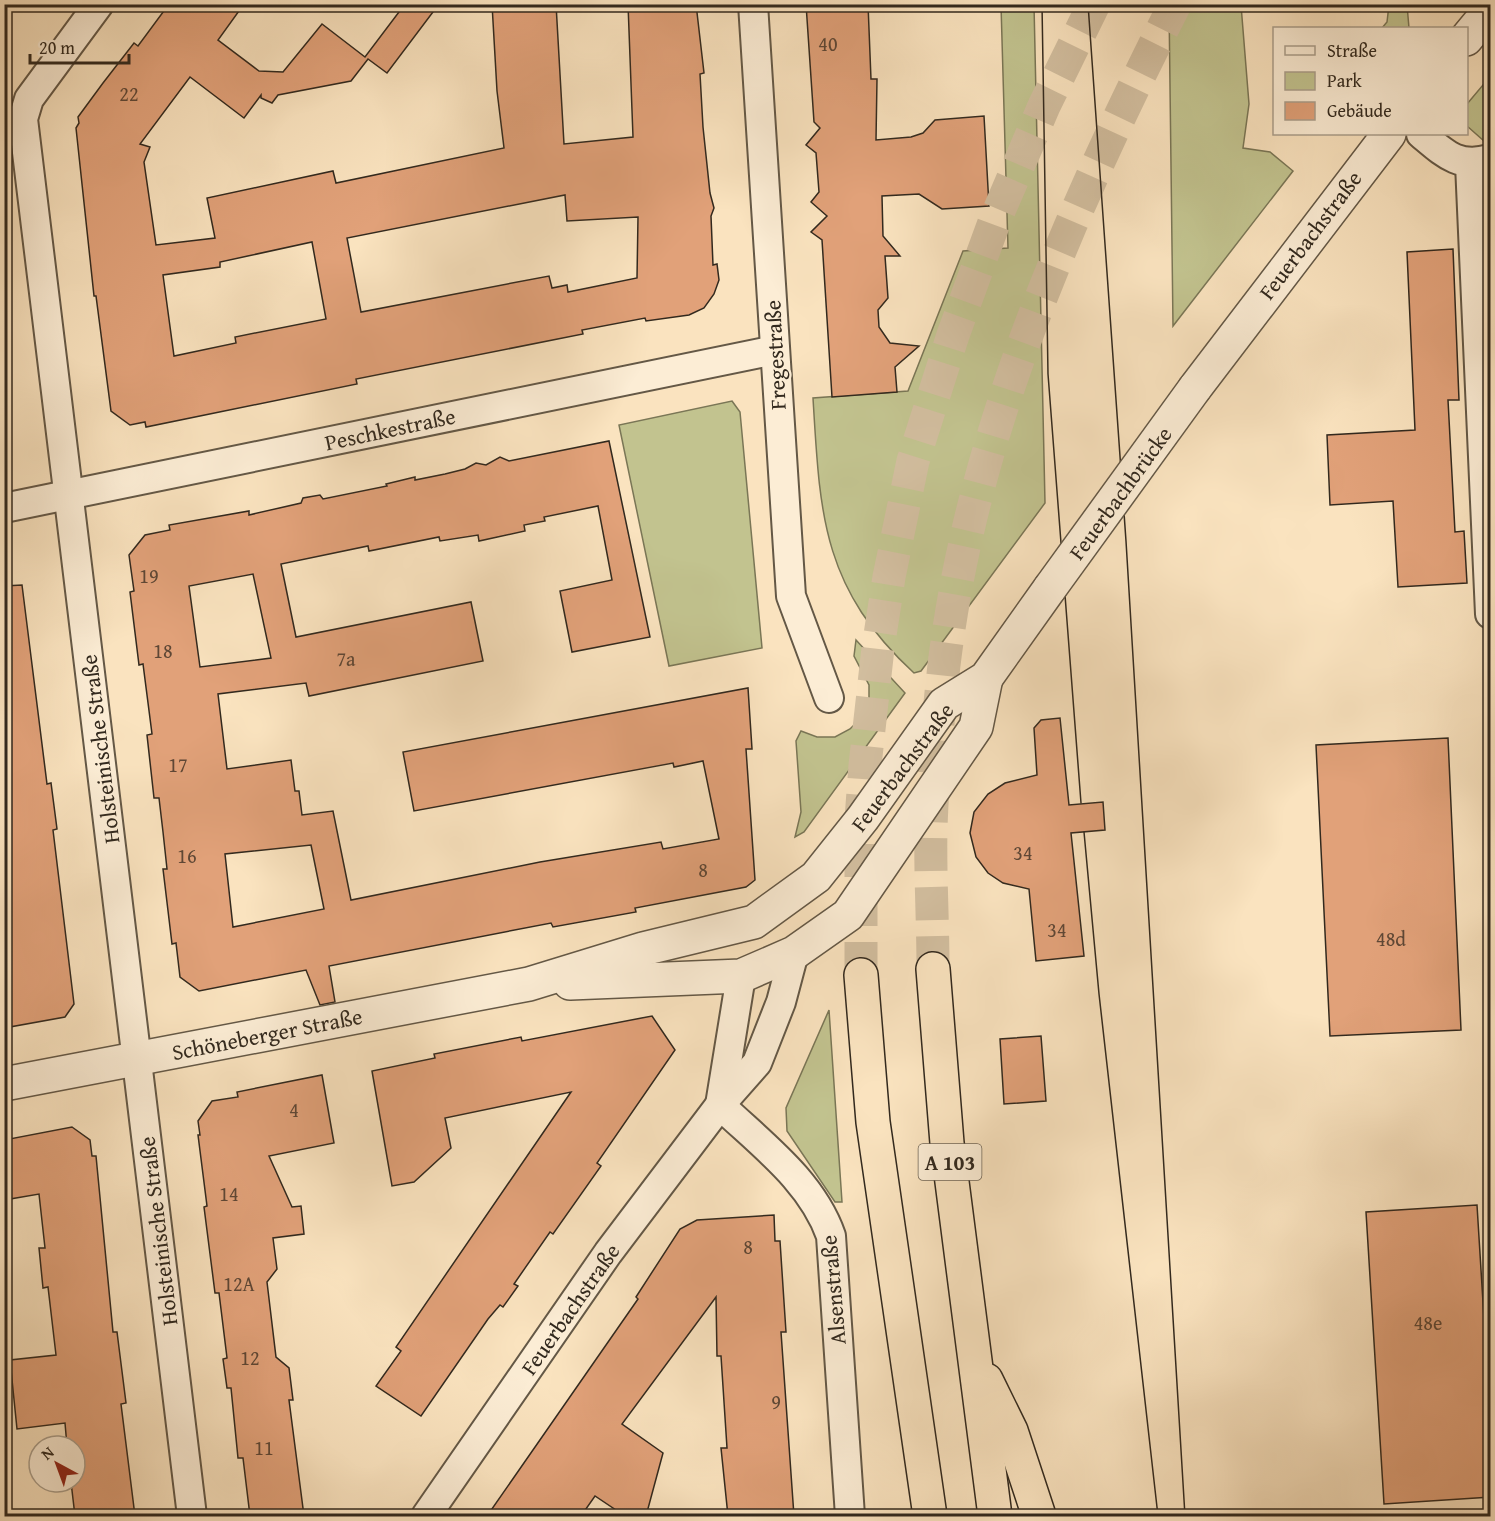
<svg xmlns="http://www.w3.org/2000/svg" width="1495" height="1521" viewBox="0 0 1495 1521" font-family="'Gentium Book Plus',serif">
	<rect width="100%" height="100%" fill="#fae3bf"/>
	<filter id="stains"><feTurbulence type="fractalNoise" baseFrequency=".00333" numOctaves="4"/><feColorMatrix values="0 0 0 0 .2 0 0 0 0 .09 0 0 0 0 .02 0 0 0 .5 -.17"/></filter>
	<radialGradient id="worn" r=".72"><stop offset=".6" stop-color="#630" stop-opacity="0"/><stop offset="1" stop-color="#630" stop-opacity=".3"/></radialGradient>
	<g fill="#c2c38f" stroke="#7a7656" stroke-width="1.5">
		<path d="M1001,5H1034L1045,503L921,671L914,673C822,588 820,515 813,398L908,391L963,251L1008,248Z"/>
		<polygon points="1169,5 1241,5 1249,104 1243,148 1270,152 1293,171 1173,326"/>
		<polygon points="1389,5 1407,5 1409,28 1382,28 1387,22"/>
		<polygon points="1488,79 1490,81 1490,141 1484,141 1467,126 1467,104"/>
		<polygon points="732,401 740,412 762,648 669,666 619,425"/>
		<polygon points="856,640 905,693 804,832 795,837 801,812 796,741 801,731 817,737 835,737 850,729 862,717 869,700 869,685 854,656"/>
		<polygon points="829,1010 842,1202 835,1202 787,1131 786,1108"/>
	</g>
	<g fill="#e1a179" stroke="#32291e" stroke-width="1.5" fill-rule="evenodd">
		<path d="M169,4H244L218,40L259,71L283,72L322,24L365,57L405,4H439L387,73L368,59L351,81L278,95L272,103L261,98V95L244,118L190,77L140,144L150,147L144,162L156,245L215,238L207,198L333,171L336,183L504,148L497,91L492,4H556L564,144L633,137L628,4H696L704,73L700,74L703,127L710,193L714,208L711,216L713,265L717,264L719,280L714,294L704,308L689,315L646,321L645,318L582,330L583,334L356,379L357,384L146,427L145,422L130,425L111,411L96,296H94L76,128L79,123L78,117L103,83L134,43L138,46ZM565,195L567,221L638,217L637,278L568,292L567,285L552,288L549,276L361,312L347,238ZM312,242L326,319L235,337L236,343L174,356L163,275L220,267V262Z"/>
		<polygon points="806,4 868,4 871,79 877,79 876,140 911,137 923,133 935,120 984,116 989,206 942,209 919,194 882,196 883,236 900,256 885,256 888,298 878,310 879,327 890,343 919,346 895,367 897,392 832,397 822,240 811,232 827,216 811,202 819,192 816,153 806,145 820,128 814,122"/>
		<polygon points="1453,249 1459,400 1448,400 1455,532 1464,531 1467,583 1398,587 1393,501 1330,505 1327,435 1415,430 1407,252"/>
		<path d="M609,441L650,637L572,652L560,591L612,580L598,506L544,517L545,521L524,525L525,531L479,541L478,535L440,541L439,537L369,551L368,546L281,564L296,637L471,602L483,661L309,696L306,683L218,694L227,769L291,760L295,791H299L302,815L333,811L351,900L540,862L661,842L663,849L719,839L703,761L674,767L673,763L414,811L403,752L748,688L752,749H746L755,880L746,887L635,908L636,912L553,927L551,923L329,966L335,1002L320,1005L306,970L199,991L180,977L176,943L172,944L163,869H167L163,832L159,798H154L147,735L152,734L143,664L139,665L130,592L134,591L129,555L145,535L170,530L169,525L249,511V515L301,503L303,498L320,495L323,499L387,486L386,484L415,477V480L445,474L465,469L476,463L486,465L500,457L509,461ZM253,574L271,658L200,667L189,586ZM311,845L324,909L233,927L225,854Z"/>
		<polygon points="22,585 47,784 51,783 57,829 53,830 74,1004 65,1017 4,1028 4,586"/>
		<polygon points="1060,718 1069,805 1103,802 1105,830 1071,833 1084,956 1036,961 1029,889 1003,883 988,873 976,857 970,833 974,812 988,794 1005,783 1037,775 1034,728 1041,720"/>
		<polygon points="1448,738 1461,1030 1330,1036 1316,745"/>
		<polygon points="652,1016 675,1050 597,1163 601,1166 553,1234 550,1232 514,1284 518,1286 503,1307 500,1305 488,1319 421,1416 376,1386 401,1351 396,1347 571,1092 445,1118 451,1148 414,1182 392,1186 372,1071 435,1058 434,1054 521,1037 522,1041"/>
		<polygon points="1041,1036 1046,1101 1004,1104 1000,1039"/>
		<polygon points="322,1075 334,1143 269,1156 292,1207 301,1206 304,1234 273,1238 277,1269 267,1282 276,1357 289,1368 293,1400 289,1400 304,1516 250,1516 243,1458 238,1458 231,1388 227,1388 223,1359 227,1358 219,1293 215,1293 204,1207 207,1206 198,1135 200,1135 198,1121 212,1101 238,1097 237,1092"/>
		<polygon points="72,1127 90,1140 92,1156 96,1156 113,1332 117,1332 126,1403 121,1404 135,1516 75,1516 71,1482 75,1482 75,1446 67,1446 65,1423 17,1429 10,1360 56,1355 48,1287 43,1288 39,1248 45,1248 39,1194 4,1200 4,1140"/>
		<polygon points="1477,1205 1491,1432 1491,1497 1384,1504 1366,1212"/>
		<polygon points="774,1215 775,1241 780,1241 784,1302 786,1332 781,1332 794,1516 728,1516 721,1448 727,1448 721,1356 717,1356 716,1297 622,1424 663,1453 646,1516 625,1516 595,1496 581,1516 487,1516 638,1299 636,1297 680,1229 697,1220"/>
	</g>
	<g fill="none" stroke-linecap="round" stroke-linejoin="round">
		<g stroke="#d2be9f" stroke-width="33" stroke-dasharray="33 16" stroke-linecap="butt">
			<path d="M933,969C933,922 930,874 931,827C933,774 938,719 944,665C972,432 1070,212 1175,4"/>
			<polyline points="861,975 861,819 865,765 878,648 889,577 913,461 953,335 995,220 1044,106 1094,4"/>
		</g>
		<defs>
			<g id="minor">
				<polyline points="99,4 29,99 23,119 192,1516"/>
				<polyline points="753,4 791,596 829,698"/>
				<path d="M1421,134C1445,154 1458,168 1490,159"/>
				<polyline points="1470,164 1490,614"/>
				<polyline points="4,508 775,350"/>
				<path d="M720,1105C761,1144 812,1181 831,1236L850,1516"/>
				<polyline points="720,1105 741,976"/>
				<polyline points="426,1516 608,1253 720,1105 757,1063 781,1002 794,953"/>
			</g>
			<g id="tertiary">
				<polyline points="1466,39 1490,10"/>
				<polyline points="1195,388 1389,134"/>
				<polyline points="570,983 741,976 794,953 848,915 976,727 986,678"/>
				<polyline points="4,1084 529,984 643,949 754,922 816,877 863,818 944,704 986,678 1050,588"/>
			</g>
			<g id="motorway">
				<polyline points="933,969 947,1143 995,1516"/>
				<polyline points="861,975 873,1122 930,1516"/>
				<polyline points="986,1380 1011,1431 1039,1516"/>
			</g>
		</defs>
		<use href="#minor" stroke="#645846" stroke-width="32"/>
		<use href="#tertiary" stroke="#645846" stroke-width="36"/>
		<use href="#motorway" stroke="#32291e" stroke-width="36"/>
		<use href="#minor" stroke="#fcedd5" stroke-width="28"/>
		<use href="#tertiary" stroke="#fcedd5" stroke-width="33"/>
		<use href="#motorway" stroke="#fae3bf" stroke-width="33"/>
		<g stroke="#32291e" stroke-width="1.5">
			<polyline points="1042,4 1048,374 1081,803"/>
			<polyline points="1088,4 1126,541 1185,1516"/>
			<polyline points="1084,832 1099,994 1158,1516"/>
		</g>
		<defs>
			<polyline id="tertiary-bridge" points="1050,588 1195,388"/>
		</defs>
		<use href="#tertiary-bridge" stroke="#645846" stroke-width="36" stroke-linecap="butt"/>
		<use href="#tertiary-bridge" stroke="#fcedd5" stroke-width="33"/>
	</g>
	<g text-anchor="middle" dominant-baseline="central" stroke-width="4.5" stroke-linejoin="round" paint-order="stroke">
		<g font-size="20" fill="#5e4735">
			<text x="828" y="43">40</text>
			<text x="129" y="93">22</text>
			<text x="149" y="575">19</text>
			<text x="163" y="650">18</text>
			<text x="346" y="658">7a</text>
			<text x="178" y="764">17</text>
			<text x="1023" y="852">34</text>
			<text x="187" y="855">16</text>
			<text x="703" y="869">8</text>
			<text x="1057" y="929">34</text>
			<text x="1391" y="938">48d</text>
			<text x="294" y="1109">4</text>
			<text x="229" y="1193">14</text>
			<text x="748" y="1246">8</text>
			<text x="239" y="1283">12A</text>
			<text x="1428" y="1322">48e</text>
			<text x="250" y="1357">12</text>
			<text x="776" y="1401">9</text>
			<text x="264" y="1447">11</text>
		</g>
		<rect fill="#fcedd5" stroke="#6f6455" stroke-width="1.5" x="918.5" y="1144" width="63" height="36" rx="4.5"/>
		<g font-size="21" font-weight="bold" fill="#32291e">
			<text x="950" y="1162">A 103</text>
		</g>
		<g font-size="22" fill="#32291e" stroke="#fcedd5">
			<text transform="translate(1310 235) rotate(-53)">Feuerbachstraße</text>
			<text transform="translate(775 355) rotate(-93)">Fregestraße</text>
			<text transform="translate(390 429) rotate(-12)">Peschkestraße</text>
			<text transform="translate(1120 493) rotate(-54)">Feuerbachbrücke</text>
			<text transform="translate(100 749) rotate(-97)">Holsteinische Straße</text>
			<text transform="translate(902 767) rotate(-53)">Feuerbachstraße</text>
			<text transform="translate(267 1034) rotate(-11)">Schöneberger Straße</text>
			<text transform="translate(158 1231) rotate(-97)">Holsteinische Straße</text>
			<text transform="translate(833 1290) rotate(-95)">Alsenstraße</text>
			<text transform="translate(570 1309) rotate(-55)">Feuerbachstraße</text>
		</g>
	</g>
	<rect width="1495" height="1521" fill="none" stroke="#fae3bf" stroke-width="24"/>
	<rect x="6" y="6" width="1483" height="1509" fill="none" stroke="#32291e" stroke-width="3"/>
	<rect x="12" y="12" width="1471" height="1497" fill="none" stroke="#32291e" stroke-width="1.5"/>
	<rect x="1273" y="27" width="195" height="108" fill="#fcedd5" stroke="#ab9f8c" stroke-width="1.5"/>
	<rect x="1285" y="46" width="30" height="9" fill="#fcedd5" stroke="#ab9f8c" stroke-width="1.5"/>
	<text x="1327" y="57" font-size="18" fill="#32291e">Straße</text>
	<rect x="1285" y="72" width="30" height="18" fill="#c2c38f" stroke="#ab9f8c" stroke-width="1.5"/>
	<text x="1327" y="87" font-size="18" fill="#32291e">Park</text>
	<rect x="1285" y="102" width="30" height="18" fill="#e1a179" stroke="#ab9f8c" stroke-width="1.5"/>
	<text x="1327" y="117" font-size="18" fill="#32291e">Gebäude</text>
	<g transform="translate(57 1464) rotate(319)"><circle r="28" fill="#fcedd5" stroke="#ab9f8c" stroke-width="1.5"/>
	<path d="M0-4.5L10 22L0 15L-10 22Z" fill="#8f2418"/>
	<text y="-9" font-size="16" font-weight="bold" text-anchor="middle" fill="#32291e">N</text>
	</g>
	<path d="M30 54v9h99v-9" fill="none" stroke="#32291e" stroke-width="3"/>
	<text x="39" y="54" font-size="18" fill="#32291e" stroke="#fcedd5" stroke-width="4.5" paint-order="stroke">20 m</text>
	<rect width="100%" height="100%" filter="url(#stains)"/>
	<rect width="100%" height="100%" fill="url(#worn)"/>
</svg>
